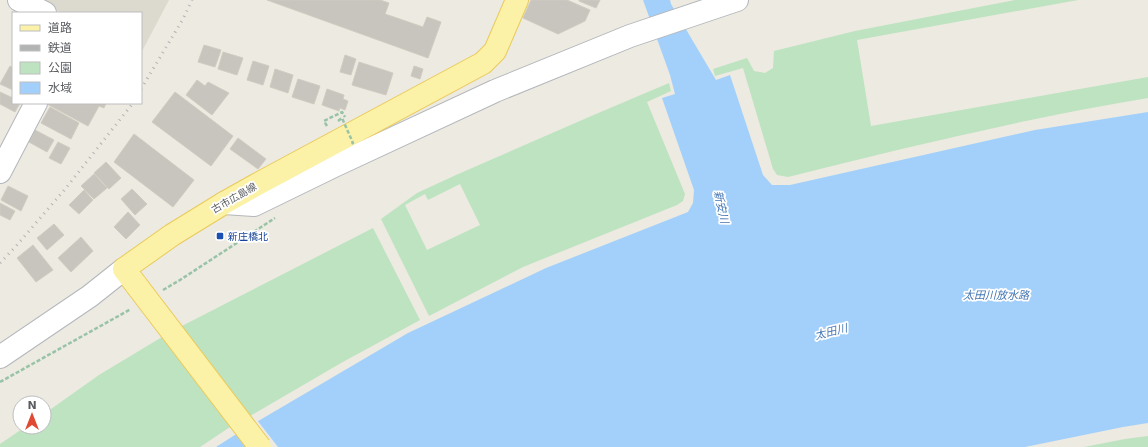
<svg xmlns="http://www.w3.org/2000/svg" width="1148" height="447" viewBox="0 0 1148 447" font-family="'DejaVu Sans','Noto Sans JP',sans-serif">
	<rect width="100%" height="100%" fill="#eceae1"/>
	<polygon fill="#dcd9cf" points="36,0 169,0 141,53 141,13 62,13"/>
	<g fill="#bee3c0" fill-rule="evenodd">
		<path d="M1015,0H1078L857,40L871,126L1148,77V98C1027,118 907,147 788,177L777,175L773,169L743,68L715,76L713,69L747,58L754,71L765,73L773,68L774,51L855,31Z"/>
		<path d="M669,83L671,91L647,102L685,194L683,201L677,205L523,267L429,316L381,219L417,193L456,175L589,117ZM460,184L480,225L427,250L405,205L425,194L428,200Z"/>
		<polygon points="373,228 420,320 341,363 245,419 176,329"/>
		<polygon points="167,334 236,423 200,447 0,447 0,444 25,427 44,427 44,414 99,375"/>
		<polygon points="1148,436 1148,447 1084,447 1125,439"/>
	</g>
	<polygon fill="#a3d0fb" points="643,0 670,0 671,4 716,80 730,75 763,175 772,185 790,185 1035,130 1148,112 1148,423 1123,427 1025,447 216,447 238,433 408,333 546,268 688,212 693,203 694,190 662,98 675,94 670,75"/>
	<polygon fill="#eceae1" points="257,420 278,447 246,447 235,433"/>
	<g fill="#c8c4be" stroke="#d0ccc0">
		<polygon points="267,0 380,0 389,3 385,14 423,27 427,17 441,22 428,58"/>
		<polygon points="531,0 567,0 590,10 585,21 558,34 523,18"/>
		<polygon points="579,0 600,0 596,8 579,1"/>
		<polygon points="204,45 221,50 215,67 198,62"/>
		<polygon points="223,52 243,58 237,75 218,69"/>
		<polygon points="345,55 356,59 351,75 340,72"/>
		<polygon points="253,61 269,66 263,85 247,80"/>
		<polygon points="359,62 393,73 386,95 352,85"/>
		<polygon points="10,66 13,68 13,90 0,84"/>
		<polygon points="414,66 423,69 420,79 411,76"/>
		<polygon points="275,69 293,75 288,93 270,87"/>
		<polygon points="298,79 320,86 314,104 292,97"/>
		<polygon points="197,80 205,86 208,82 229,93 212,115 186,95"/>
		<polygon points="327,89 344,95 343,99 348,101 345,110 340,108 339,111 322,105"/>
		<polygon points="0,92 13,98 13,103 20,103 15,112 0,104"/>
		<polygon points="175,92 233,136 211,166 152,122"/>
		<polygon points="48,103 106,103 104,108 99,106 88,126 47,104"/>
		<polygon points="50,107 79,123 71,139 41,123"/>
		<polygon points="35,130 54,140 47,152 29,142"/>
		<polygon points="134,134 194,180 173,207 114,162"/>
		<polygon points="238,138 266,159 258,169 230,149"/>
		<polygon points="58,142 70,148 61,164 49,158"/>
		<polygon points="106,162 121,178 109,189 94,173"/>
		<polygon points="94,174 107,188 94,199 81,186"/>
		<polygon points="8,186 28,196 21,211 1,200"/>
		<polygon points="132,189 147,204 135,215 121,199"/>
		<polygon points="84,190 93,200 79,214 69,205"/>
		<polygon points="0,203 15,211 10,220 0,215"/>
		<polygon points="128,212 140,225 126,239 114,227"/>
		<polygon points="54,224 64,235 47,250 37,238"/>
		<polygon points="81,237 93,251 71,272 58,258"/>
		<polygon points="33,245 53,270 36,282 17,258"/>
	</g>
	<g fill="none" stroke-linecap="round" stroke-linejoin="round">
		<defs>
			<g id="minor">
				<polyline points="19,0 45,13"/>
				<polyline points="0,172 36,103"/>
				<polyline points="224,203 254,205 334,166 495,91 630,36 737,0"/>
				<polyline points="0,357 90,296 124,269"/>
			</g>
			<polyline id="major" points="137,286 124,269 172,235 224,203 256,185 483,63 495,51 517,0"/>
		</defs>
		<use href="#minor" stroke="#b4b7bb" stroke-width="24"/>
		<use href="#major" stroke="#eaca5c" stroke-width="24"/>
		<g stroke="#98c3a7" stroke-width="2.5" stroke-dasharray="4 2" stroke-linecap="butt">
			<polyline points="327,126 324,121 342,112 345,117"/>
			<polyline points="163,290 180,280 275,218"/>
			<polyline points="0,382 131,309"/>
		</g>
		<use href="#minor" stroke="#fff" stroke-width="22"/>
		<use href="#major" stroke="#fbf2a7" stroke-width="22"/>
		<g stroke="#b2b3b3" stroke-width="3" stroke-dasharray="1 5" stroke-linecap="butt">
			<polyline points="141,89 183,19 192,0"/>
			<polyline points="0,263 17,245 66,188 133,103"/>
		</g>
		<defs>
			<polyline id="major-bridge" points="137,286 260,447"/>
		</defs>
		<use href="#major-bridge" stroke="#eaca5c" stroke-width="24" stroke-linecap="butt"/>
		<polyline stroke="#98c3a7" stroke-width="2.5" stroke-dasharray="4 2" stroke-linecap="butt" points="338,121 342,118 353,143 351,144"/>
		<use href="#major-bridge" stroke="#fbf2a7" stroke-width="22"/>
	</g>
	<rect fill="#1a4fb4" stroke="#fff" stroke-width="1.5" x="216" y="232" width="8" height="8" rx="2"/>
	<g text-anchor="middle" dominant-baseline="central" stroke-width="3.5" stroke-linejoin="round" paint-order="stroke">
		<g font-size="10" fill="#5a5d61" stroke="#fff">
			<text transform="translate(234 198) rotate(-30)">古市広島線</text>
		</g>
		<g font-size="10" fill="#164399" stroke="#fff" text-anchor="start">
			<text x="228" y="236">新庄橋北</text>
		</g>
		<g font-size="11" font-style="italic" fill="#4475b3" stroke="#fff">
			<text transform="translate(721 207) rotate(77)">新安川</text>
			<text x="996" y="295">太田川放水路</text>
			<text transform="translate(831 332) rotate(-14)">太田川</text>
		</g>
	</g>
	<rect x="12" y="12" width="130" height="92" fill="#ffffff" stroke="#bdbec0"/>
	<rect x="20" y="25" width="20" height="6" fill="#fbf2a7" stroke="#bdbec0"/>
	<text x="48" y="32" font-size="12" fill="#5a5d61">道路</text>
	<rect x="20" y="45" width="20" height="6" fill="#b2b3b3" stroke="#bdbec0"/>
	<text x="48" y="52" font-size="12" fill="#5a5d61">鉄道</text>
	<rect x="20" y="62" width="20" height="12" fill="#bee3c0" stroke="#bdbec0"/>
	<text x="48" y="72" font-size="12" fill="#5a5d61">公園</text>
	<rect x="20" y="82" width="20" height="12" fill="#a3d0fb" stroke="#bdbec0"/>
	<text x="48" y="92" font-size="12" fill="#5a5d61">水域</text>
	<g transform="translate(32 415)"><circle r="19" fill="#ffffff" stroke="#bdbec0"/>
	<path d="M0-3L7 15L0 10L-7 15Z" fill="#e04a33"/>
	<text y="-6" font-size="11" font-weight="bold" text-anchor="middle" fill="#5a5d61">N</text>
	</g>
</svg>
